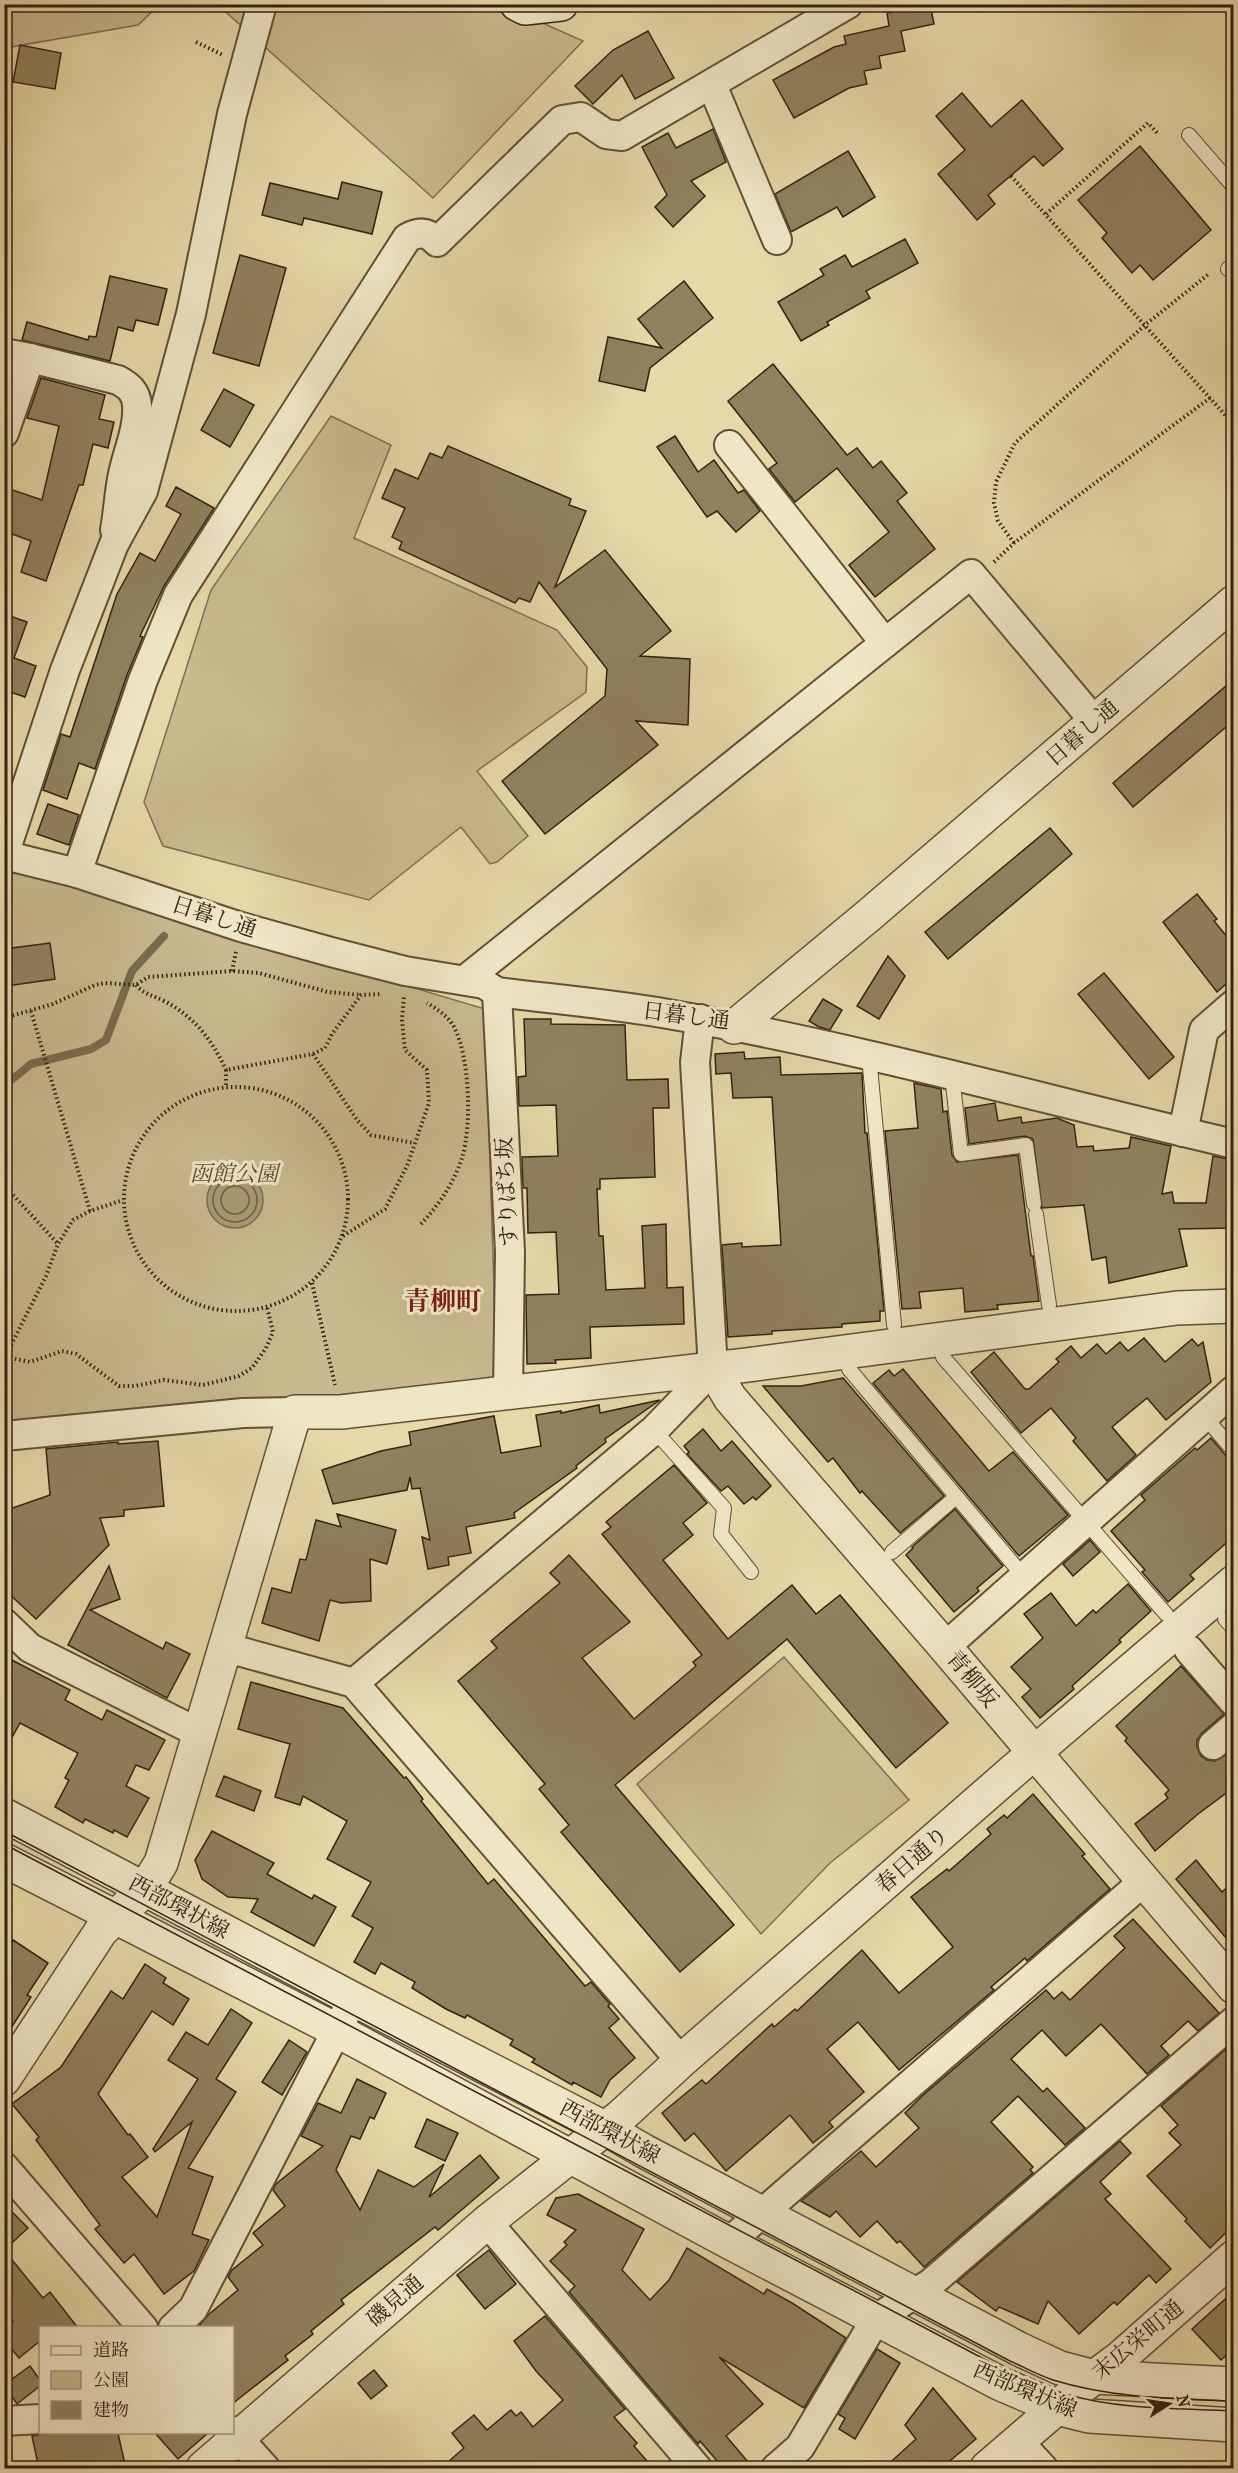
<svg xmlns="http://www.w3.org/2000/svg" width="1238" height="2473" viewBox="0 0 1238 2473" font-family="'IM FELL French Canon','Noto Serif JP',serif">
	<rect width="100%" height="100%" fill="#e6d8a7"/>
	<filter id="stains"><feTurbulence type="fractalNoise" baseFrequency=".00333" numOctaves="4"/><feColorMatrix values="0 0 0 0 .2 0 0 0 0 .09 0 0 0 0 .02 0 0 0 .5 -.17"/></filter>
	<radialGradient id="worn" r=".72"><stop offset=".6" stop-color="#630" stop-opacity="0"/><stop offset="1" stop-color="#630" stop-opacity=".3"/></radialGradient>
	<g fill="#c8b98e" stroke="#7e6e50" stroke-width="1.5">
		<polygon points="5,5 159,5 138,25 5,48"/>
		<polygon points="218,5 502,5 583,41 433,198"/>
		<polygon points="331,416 391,445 354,538 557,630 587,667 586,692 477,771 528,836 497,862 490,864 461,827 369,900 163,846 144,802 211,590"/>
		<polygon points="4,866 485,1009 497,1379 5,1428"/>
		<polygon points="784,1657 909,1800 830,1863 761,1934 637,1784"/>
	</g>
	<circle fill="#a99a74" stroke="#7a6a4d" stroke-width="1.5" cx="235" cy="1200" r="28"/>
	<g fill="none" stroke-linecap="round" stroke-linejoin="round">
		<g stroke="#6e5e43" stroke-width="1.5">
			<circle cx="235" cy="1200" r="22"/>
			<circle cx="235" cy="1200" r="14"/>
		</g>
		<polyline stroke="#7a6a4d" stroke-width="8" points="4,1086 31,1064 91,1049 106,1040 132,971 164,936"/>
	</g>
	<g fill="#90815f" stroke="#332212" stroke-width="1.5">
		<polygon points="930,4 934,24 901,31 905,51 879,56 881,68 864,71 867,84 849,88 794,118 773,80 834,47 846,44 844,36 889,26 887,13"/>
		<polygon points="648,31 674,78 635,99 622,75 593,104 575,86 613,50"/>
		<polygon points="20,45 61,53 55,89 13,82"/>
		<polygon points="962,93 991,127 1022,100 1063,149 1043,166 1034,156 988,195 995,204 977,220 938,174 965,150 936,116"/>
		<polygon points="713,129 726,162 691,181 705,196 673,227 655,207 667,195 642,147 668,133 676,148"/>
		<polygon points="1140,146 1211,230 1153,280 1140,265 1132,273 1102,238 1107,233 1078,200"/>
		<polygon points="848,151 875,197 843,217 837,207 791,232 775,194"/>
		<polygon points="342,182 382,192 372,234 304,218 302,225 262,215 270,183 338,199"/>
		<polygon points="905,239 918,263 866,291 870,298 827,322 829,325 801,341 778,302 824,275 820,269 845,255 852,267"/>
		<polygon points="240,255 286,268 259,366 213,353"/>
		<polygon points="110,276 167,289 158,325 136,320 133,331 118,327 110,361 22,340 27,322 88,340 89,336 96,337"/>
		<polygon points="684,281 713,318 650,368 645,391 599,381 608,337 662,348 638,319"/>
		<polygon points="773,364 847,455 857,448 873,468 881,461 907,493 897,501 935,549 875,597 849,565 889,532 837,468 795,502 769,469 777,463 728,401"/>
		<polygon points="41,378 105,395 99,419 114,422 108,448 93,444 83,485 79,485 46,581 21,572 31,541 4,531 4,487 42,500 59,426 27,418"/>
		<polygon points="224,389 254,405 230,447 201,430"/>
		<polygon points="675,436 698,472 714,460 738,493 744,490 760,511 736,532 717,511 707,517 657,447"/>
		<polygon points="448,446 571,499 569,505 586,511 555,587 605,550 671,631 640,656 690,659 688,725 636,721 658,745 545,834 502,781 605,696 607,669 539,582 530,602 519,598 515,603 399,549 402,542 392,537 405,508 382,498 395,469 418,479 430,453 442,458"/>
		<polygon points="176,487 214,508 164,586 140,636 143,637 127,675 95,769 79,763 67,799 43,790 61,734 70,737 117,594 140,553 155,561 181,514 166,506"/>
		<polygon points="4,614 27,622 14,658 36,666 25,697 4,690"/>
		<polygon points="1233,680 1233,721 1133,807 1113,783"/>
		<polygon points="48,804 79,815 69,845 37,834"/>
		<polygon points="1050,828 1072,854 948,959 925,932"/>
		<polygon points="1197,894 1217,919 1214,921 1233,944 1233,978 1217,992 1163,922"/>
		<polygon points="50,943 55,979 7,986 4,949"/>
		<polygon points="888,956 905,976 879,1019 857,1006"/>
		<polygon points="1104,973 1174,1057 1149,1079 1078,994"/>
		<polygon points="823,999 842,1010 830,1030 819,1027 809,1021"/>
		<polygon points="524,1019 551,1019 551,1024 625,1025 627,1080 668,1079 669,1108 653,1108 655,1177 600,1179 600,1189 597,1189 599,1236 603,1236 606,1290 645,1288 642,1226 666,1224 667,1288 683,1287 684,1324 590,1327 591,1358 555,1360 556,1363 527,1364 526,1295 559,1294 556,1232 528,1233 527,1188 523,1188 522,1157 558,1156 556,1105 519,1106 518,1077 526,1076"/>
		<polygon points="744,1052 745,1059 780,1057 781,1075 862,1073 865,1133 867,1133 884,1311 880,1311 880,1321 842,1324 842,1327 772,1331 772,1334 728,1337 722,1245 742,1243 742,1247 781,1245 772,1097 733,1098 731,1073 716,1074 715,1054"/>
		<polygon points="914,1083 941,1089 943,1112 947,1111 952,1155 957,1162 1018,1155 1031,1256 1033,1256 1039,1301 997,1305 998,1309 965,1312 963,1288 919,1292 921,1308 902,1309 885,1131 918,1128"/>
		<polygon points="995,1103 998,1121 1021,1117 1022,1123 1057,1118 1074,1125 1077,1147 1093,1146 1094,1151 1129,1148 1131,1137 1171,1146 1162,1194 1172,1192 1174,1203 1206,1203 1213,1156 1233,1160 1233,1228 1179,1229 1187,1266 1109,1283 1106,1257 1092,1260 1084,1205 1042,1208 1033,1139 1025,1136 969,1144 965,1108"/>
		<polygon points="1144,1338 1165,1362 1192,1339 1198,1346 1203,1342 1211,1382 1166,1420 1147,1398 1112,1427 1136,1455 1107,1481 1073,1441 1076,1438 1051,1408 1021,1433 971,1372 994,1352 1025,1389 1029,1389 1059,1362 1056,1359 1071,1346 1081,1358 1097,1344 1106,1354 1120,1342 1128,1351"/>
		<polygon points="903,1369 989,1471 1013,1452 1068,1515 1019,1556 873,1383 889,1370 894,1376"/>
		<polygon points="843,1378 944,1496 900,1533 862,1491 860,1493 833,1458 828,1462 763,1386 801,1386"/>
		<polygon points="660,1400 605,1439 606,1442 576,1466 577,1468 514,1513 515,1518 466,1527 471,1553 448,1557 449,1565 428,1569 422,1537 430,1540 420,1488 412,1489 410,1477 407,1490 333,1504 322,1470 381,1451 411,1445 409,1432 494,1416 501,1453 541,1446 536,1415 561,1411 561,1413 599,1405 600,1413"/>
		<polygon points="703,1429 721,1451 732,1441 771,1486 756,1500 753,1497 744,1504 728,1486 721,1491 687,1454 689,1452 684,1446"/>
		<polygon points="1211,1438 1227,1457 1233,1460 1233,1537 1190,1575 1194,1579 1168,1602 1142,1572 1145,1570 1111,1531 1145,1500 1141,1495 1195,1448 1197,1450"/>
		<polygon points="158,1441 164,1506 124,1510 124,1516 100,1518 109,1545 36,1619 4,1589 4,1511 50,1495 46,1449 118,1442 118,1444"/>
		<polygon points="674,1465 707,1503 683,1523 693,1535 663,1560 728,1639 792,1585 816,1614 840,1595 948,1723 896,1768 787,1639 615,1785 734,1925 680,1972 561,1832 569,1825 539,1789 545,1784 458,1681 497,1648 491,1641 560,1583 550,1573 569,1555 630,1622 582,1658 634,1719 696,1666 693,1662 702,1655 602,1534 611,1527 606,1522"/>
		<polygon points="955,1509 1003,1566 977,1588 979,1591 954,1612 906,1555 913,1548 912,1547"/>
		<polygon points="337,1514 396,1530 387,1564 370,1559 371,1601 341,1603 330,1600 319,1641 262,1623 272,1588 291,1593 300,1559 306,1560 316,1520 341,1527"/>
		<polygon points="1090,1540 1100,1552 1073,1576 1063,1564"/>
		<polygon points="109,1566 120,1599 90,1610 163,1649 166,1642 190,1654 167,1698 68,1645"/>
		<polygon points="1128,1584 1151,1611 1119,1640 1121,1642 1072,1686 1074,1689 1040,1718 1022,1697 1031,1689 1011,1667 1043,1638 1024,1614 1051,1593 1076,1626 1093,1610 1096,1613"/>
		<polygon points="4,1656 70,1690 65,1700 102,1720 107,1710 165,1740 149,1770 136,1765 126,1786 149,1798 127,1837 114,1830 113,1833 85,1819 83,1823 55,1807 69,1780 65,1778 78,1753 20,1723 4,1752"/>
		<polygon points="1181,1666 1224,1714 1202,1733 1197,1740 1197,1747 1201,1756 1207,1760 1215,1761 1233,1749 1233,1788 1198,1814 1155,1851 1135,1824 1168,1798 1165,1794 1169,1790 1125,1741 1127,1738 1116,1726"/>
		<polygon points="251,1682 343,1708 404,1778 406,1777 423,1799 421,1801 488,1884 494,1879 585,1986 591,1982 610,2004 608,2006 619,2019 609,2028 635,2058 610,2080 601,2097 573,2082 572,2085 532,2062 535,2059 510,2045 513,2040 467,2015 465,2018 446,2009 412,1988 415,1982 381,1963 375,1974 354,1962 373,1928 352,1916 371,1882 327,1859 347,1821 303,1796 300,1805 275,1797 290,1744 238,1729"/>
		<polygon points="224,1776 261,1791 254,1811 216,1796"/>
		<polygon points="1033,1794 1085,1854 1082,1856 1110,1889 1027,1961 1025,1958 991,1987 994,1990 899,2070 858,2022 827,2049 864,2092 829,2122 833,2127 813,2143 790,2115 726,2171 694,2133 685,2141 662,2113 702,2080 706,2084 772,2024 774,2027 795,2009 797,2011 862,1950 899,1993 953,1947 911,1897 947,1869 949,1871 991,1834 987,1829 1004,1815 1007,1818"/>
		<polygon points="212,1831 274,1863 267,1874 312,1899 314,1895 336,1907 314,1946 251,1912 258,1899 228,1897 202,1879 195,1860"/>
		<polygon points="1196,1860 1222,1892 1233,1882 1233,1946 1176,1879"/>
		<polygon points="1133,1919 1219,2013 1198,2031 1188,2021 1161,2046 1169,2055 1147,2074 1101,2024 1066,2056 1042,2030 1011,2059 1043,2092 1047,2088 1085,2128 1065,2145 1018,2096 991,2122 1033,2167 1030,2170 1033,2173 924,2267 900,2241 897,2243 877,2221 860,2237 836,2211 830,2217 801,2201 861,2151 876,2167 919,2128 905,2113 922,2096 1046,1990 1054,1999 1062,1992 1070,2000 1125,1948 1114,1936"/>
		<polygon points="13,1940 48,1963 27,1995 31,1997 4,2039 4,1953"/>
		<polygon points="145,1964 166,1978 163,1983 189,1999 173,2025 152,2011 98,2094 128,2135 130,2134 148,2157 122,2177 157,2217 192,2122 155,2152 153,2149 198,2079 168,2060 186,2032 208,2045 231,2009 252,2023 216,2079 236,2092 188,2168 213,2177 192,2234 209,2240 194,2271 164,2294 134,2254 124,2263 95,2229 100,2225 36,2140 39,2137 12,2104 61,2067 111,1991 123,1999"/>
		<polygon points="289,2040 307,2052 282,2095 262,2082"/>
		<polygon points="1233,2043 1233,2226 1210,2248 1185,2221 1187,2219 1147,2176 1181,2145 1169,2133 1178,2125 1161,2106"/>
		<polygon points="357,2079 386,2093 374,2119 370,2117 360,2139 351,2136 336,2170 360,2210 378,2170 414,2187 444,2164 429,2197 480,2155 499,2178 438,2230 435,2227 341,2300 344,2304 311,2331 313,2334 285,2356 288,2360 232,2404 232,2328 197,2328 208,2315 238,2290 228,2277 232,2270 263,2245 253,2233 285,2206 273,2190 276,2184 323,2146 301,2136 318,2103 341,2113"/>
		<polygon points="427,2119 458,2133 445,2161 415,2147"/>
		<polygon points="1120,2141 1131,2153 1100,2182 1111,2194 1105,2199 1171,2269 1156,2283 1149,2275 1117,2305 1114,2302 1079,2334 1048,2301 1038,2324 999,2307 996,2311 957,2282"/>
		<polygon points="578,2194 644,2229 622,2270 650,2300 669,2280 687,2248 764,2294 767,2289 792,2303 846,2338 804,2408 719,2357 763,2404 726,2436 754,2469 724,2469 700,2441 698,2444 569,2292 575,2286 550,2261 567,2245 564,2242 576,2230 547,2215 556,2198"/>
		<polygon points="4,2204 28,2228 4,2250"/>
		<polygon points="4,2250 43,2298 50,2292 78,2328 40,2328 40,2341 19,2358 4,2340 4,2328 13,2321 4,2311"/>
		<polygon points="489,2250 516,2284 485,2309 457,2275"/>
		<polygon points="1233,2292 1233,2349 1221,2360 1192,2329"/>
		<polygon points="545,2316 625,2409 614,2417 637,2443 634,2446 654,2469 440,2469 464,2448 452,2433 474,2415 487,2430 511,2410 516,2416 521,2412 533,2427 563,2400 536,2371 514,2341"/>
		<polygon points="877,2349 900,2363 855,2439 839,2429 845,2418 838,2414"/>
		<polygon points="30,2366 40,2380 40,2386 17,2404 4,2385"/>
		<polygon points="374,2370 387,2386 371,2399 358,2383"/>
		<polygon points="933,2388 976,2439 940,2469 883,2469 916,2439 905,2425"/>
		<polygon points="48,2433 118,2433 126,2469 39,2469 32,2436"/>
		<polygon points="155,2433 208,2433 178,2459"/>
	</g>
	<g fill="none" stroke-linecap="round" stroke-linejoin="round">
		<defs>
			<g id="service">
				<polyline points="1189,135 1234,187"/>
				<polyline points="1228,269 1234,264"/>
				<polyline points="869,1056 894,1325"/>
				<polyline points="952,1076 961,1154 1026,1145 1034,1204"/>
				<polyline points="1036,1214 1049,1305"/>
				<polyline points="943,1357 1166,1614"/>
				<polyline points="849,1369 1025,1578"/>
				<polyline points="1204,1416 1234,1451"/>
				<polyline points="654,1430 724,1508 721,1534 751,1572"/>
				<polyline points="892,1552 956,1497"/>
				<polyline points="1225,1619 1234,1629"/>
			</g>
			<g id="minor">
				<polyline points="712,85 777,240"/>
				<polyline points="4,353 30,358"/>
				<path d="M4,433L30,358L118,380C129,386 136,392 137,405C139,429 126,455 122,479C119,496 118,513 115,530"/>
				<polyline points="729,445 885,643"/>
				<path d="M4,855L77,873L241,927L331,952L405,971L484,984L497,992C553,999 611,1004 668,1014C858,1047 1045,1100 1234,1144"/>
				<polyline points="4,855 65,670 114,544 143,491 191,314 232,114 262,4"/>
				<path d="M77,873L143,680L178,595L407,238C419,231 428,232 437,242L562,120L581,117L606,134L622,136L848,4"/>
				<polyline points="465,980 971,574 1095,722"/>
				<polyline points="497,992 510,1252 508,1393"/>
				<polyline points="1183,1132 1204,1030 1234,1004"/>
				<polyline points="4,1436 243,1413 295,1412"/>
				<polyline points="4,1623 30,1648 199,1733"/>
				<polyline points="224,1647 354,1683 681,2061"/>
				<polyline points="945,1647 1234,1390"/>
				<polyline points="1189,1650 1234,1702"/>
				<polyline points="354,1683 654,1430 713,1369 695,1062 700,1019"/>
				<polyline points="1213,1745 1234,1727"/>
				<polyline points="4,2167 143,2328"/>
				<polyline points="487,2222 697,2468"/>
				<polyline points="729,2242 1144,1881"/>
				<polyline points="173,2328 193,2309 353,1999"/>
				<polyline points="4,2421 40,2419"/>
				<polyline points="232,2431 265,2468"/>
				<polyline points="1018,2441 1043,2468"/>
				<polyline points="776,2468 800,2447 876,2319 931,2283 1234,2021"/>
			</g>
			<g id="tertiary">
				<polyline points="734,1027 868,916 1234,602"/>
				<polyline points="713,1369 730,1398 945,1647 1234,1987"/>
				<polyline points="4,1815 353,1999 606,2129 644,2151 1019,2349 1060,2368 1094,2377 1234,2384"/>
				<polyline points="4,1860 338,2031 729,2242 1001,2384 1057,2408 1089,2416 1234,2425"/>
				<polyline points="4,2079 101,1931 145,1889 161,1863 295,1412 341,1412 747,1365 1177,1308 1234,1306"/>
				<polyline points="203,2468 487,2222 620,2117 681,2061 1013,1771 1234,1582"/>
				<polyline points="987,2468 1081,2387 1120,2358 1234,2257"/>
			</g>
			<polyline id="secondary" points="517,4 525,8 561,4"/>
		</defs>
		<use href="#service" stroke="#605037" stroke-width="16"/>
		<use href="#minor" stroke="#605037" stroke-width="32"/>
		<use href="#tertiary" stroke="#605037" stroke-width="36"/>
		<use href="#secondary" stroke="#332212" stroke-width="36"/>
		<g stroke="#332212" stroke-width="4" stroke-dasharray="1.5 3" stroke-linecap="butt">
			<polyline points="196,42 223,55"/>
			<polyline points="1011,176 1234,425"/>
			<polyline points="1046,214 1148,123 1159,135"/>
			<polyline points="1014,543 998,521 994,503 996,482 1015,443 1145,325 1210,273"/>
			<polyline points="994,562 1014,543 1210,398"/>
			<polyline points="232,971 236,952"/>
			<path d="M136,985C145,995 152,995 164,1001C194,1016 212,1040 226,1070"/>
			<polyline points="31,1011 90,1211"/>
			<polyline points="4,1018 53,1004 95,985 105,983 136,985 148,977 232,971 259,973 328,992 361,995"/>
			<polyline points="313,1054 357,1120 371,1135 414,1143"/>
			<polyline points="226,1085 226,1070 313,1054 325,1048 332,1034 361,995 382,994"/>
			<circle cx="236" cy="1199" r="112"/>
			<polyline points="4,1185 58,1244 73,1220 90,1211 123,1200"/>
			<path d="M421,1224C438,1206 454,1183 462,1158C472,1125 470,1058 454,1027C448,1016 437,1009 427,1003"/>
			<polyline points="343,1236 385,1209 407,1166 429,1103 427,1070 405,1050 402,1020 404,996"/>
			<polyline points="312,1283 335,1385"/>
			<polyline points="5,1357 46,1276 58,1244"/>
			<polyline points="6,1357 30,1362 62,1351 76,1354 119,1386 135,1386 164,1380 203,1385 239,1376 252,1368 266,1348 273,1332 267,1307"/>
		</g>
		<use href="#service" stroke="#efe6c6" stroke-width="14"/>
		<use href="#minor" stroke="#efe6c6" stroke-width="28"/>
		<use href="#tertiary" stroke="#efe6c6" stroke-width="33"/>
		<use href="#secondary" stroke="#efe6c6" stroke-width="33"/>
		<g stroke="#332212" stroke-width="1.5">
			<path d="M4,1831L1010,2361C1024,2367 1038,2375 1053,2380C1111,2398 1173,2399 1234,2401"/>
			<path d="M4,1844L1005,2370C1026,2379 1047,2389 1069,2395C1122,2410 1179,2408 1234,2411"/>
		</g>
	</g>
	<g text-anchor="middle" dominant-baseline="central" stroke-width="6" stroke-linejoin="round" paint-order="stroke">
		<g font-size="22" fill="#332212" stroke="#efe6c6">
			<text transform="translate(1082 733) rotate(-41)">日暮し通</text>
			<text transform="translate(214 917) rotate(18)">日暮し通</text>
			<text transform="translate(686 1016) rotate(7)">日暮し通</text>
			<text transform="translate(507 1192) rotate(-93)">すりばち坂</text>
			<text transform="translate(972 1679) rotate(50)">青柳坂</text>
			<text transform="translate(912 1860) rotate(-41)">春日通り</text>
			<text transform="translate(179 1907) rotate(28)">西部環状線</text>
			<text transform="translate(610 2132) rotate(28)">西部環状線</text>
			<text transform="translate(395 2301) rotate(-41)">磯見通</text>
			<text transform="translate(1138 2340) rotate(-40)">末広栄町通</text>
			<text transform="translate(1025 2390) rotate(23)">西部環状線</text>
		</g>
		<g font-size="22" font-style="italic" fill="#584831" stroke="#efe6c6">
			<text x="234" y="1174">函館公園</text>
		</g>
		<g font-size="26" font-weight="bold" fill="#7a1f14" stroke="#efe6c6">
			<text x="443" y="1301">青柳町</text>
		</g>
	</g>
	<rect width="1238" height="2473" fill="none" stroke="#e6d8a7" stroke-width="24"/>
	<rect x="6" y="6" width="1226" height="2461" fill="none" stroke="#332212" stroke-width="3"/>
	<rect x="12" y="12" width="1214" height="2449" fill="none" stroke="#332212" stroke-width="1.5"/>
	<rect x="39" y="2326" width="195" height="108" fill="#efe6c6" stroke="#a4987e" stroke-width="1.5"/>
	<rect x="51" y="2346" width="30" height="9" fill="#efe6c6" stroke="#a4987e" stroke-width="1.5"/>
	<text x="93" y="2356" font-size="18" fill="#332212">道路</text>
	<rect x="51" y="2371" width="30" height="18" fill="#c8b98e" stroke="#a4987e" stroke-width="1.5"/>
	<text x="93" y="2386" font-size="18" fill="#332212">公園</text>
	<rect x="51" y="2401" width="30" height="18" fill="#90815f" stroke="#a4987e" stroke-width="1.5"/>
	<text x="93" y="2416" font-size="18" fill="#332212">建物</text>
	<g transform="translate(1169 2404) rotate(78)" stroke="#efe6c6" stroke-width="4.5" paint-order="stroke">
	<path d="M0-4.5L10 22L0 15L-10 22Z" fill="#332212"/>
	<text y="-9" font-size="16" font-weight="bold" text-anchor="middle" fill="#332212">N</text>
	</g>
	<rect width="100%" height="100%" filter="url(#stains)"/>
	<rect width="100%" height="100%" fill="url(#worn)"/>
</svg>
